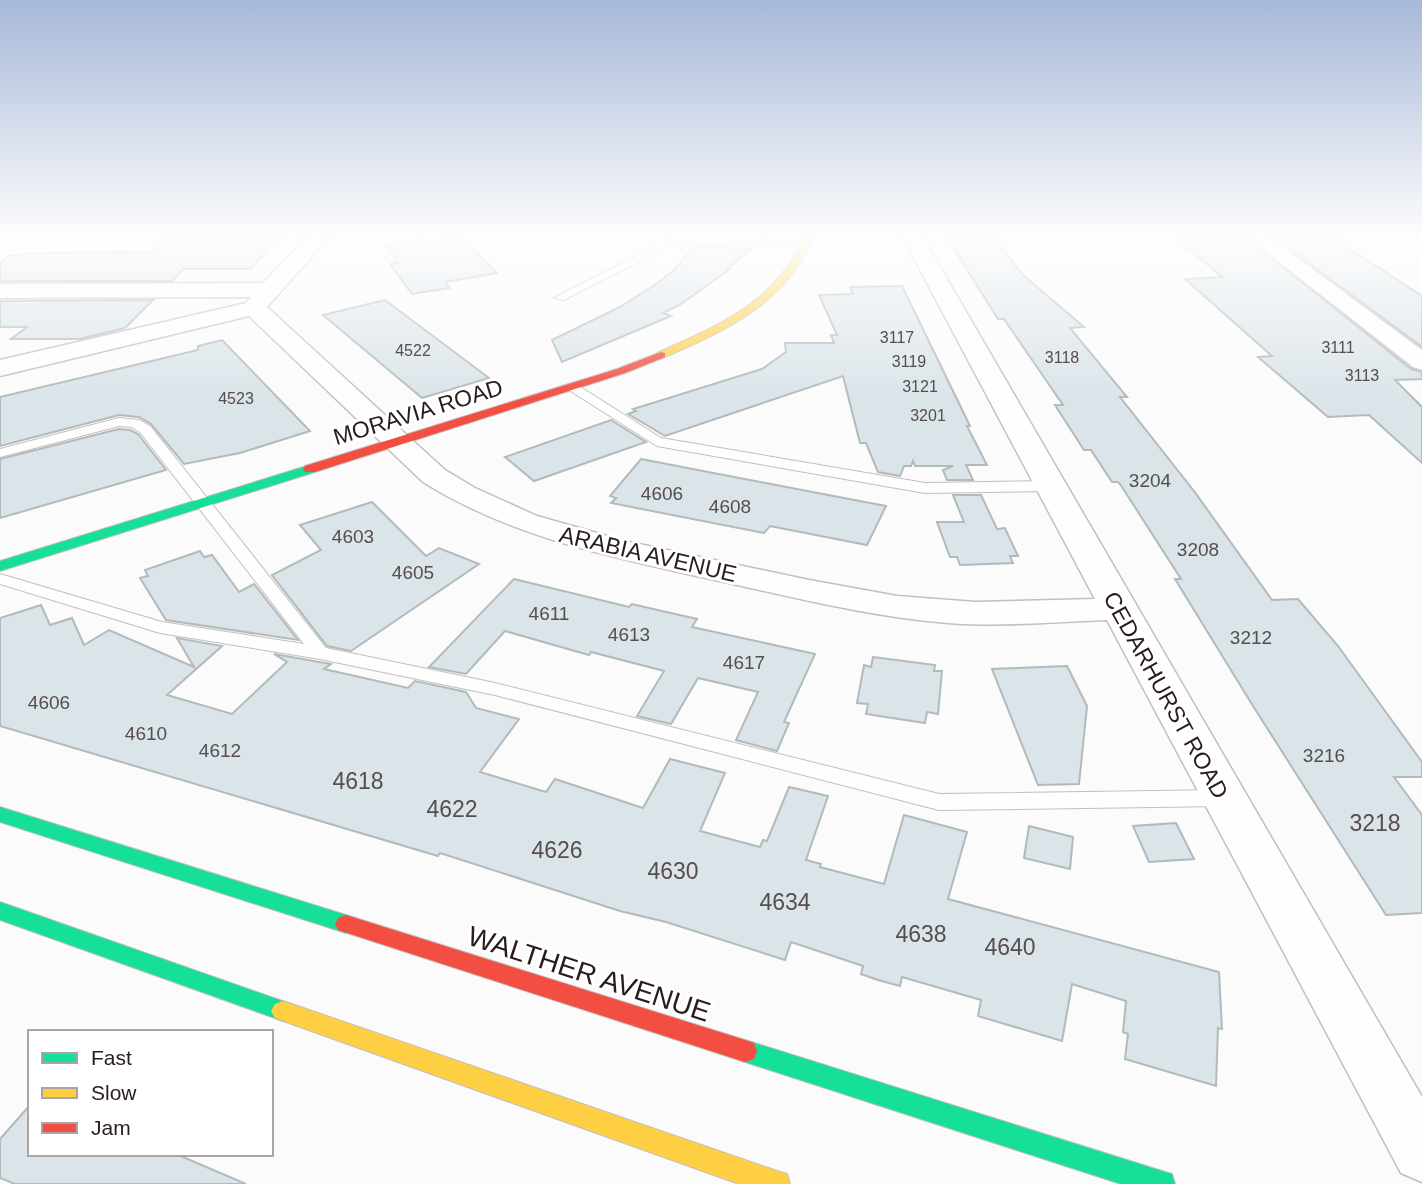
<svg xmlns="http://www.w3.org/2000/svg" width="1422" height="1184" viewBox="0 0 1422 1184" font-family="Helvetica,sans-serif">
	<rect width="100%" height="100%" fill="#fafbfa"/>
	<g fill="#dae4e9" stroke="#b2babc" stroke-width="2">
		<polygon points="282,236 250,269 183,269 172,281 0,281 0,263 9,256 21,256 25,253 153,252 170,237"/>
		<polygon points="946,236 993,236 1023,275 1084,327 1070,328 1127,397 1120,397 1194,491 1272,600 1298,599 1338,646 1422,762 1422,777 1394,777 1422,815 1422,913 1386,915 1253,706 1175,579 1181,579 1122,487 1118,482 1112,482 1091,450 1084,450 1055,405 1063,405 1004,319 998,319"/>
		<polygon points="1174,236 1244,236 1411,369 1422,372 1422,379 1395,380 1422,407 1422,463 1369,415 1328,417 1258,357 1272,356 1185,279 1222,277"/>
		<polygon points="1272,236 1330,236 1422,296 1422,347"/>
		<polygon points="461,238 497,273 445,282 449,288 412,294 390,264 398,263 386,245 422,240 425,244"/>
		<polygon points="695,246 751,249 727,269 730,269 681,304 663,313 671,316 562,362 552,340 620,307 656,284 674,270"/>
		<polygon points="902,286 970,426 967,426 987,465 966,465 973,480 947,480 943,470 953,466 915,466 913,461 911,466 904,466 900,476 878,472 866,443 860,443 843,376 665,436 628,414 636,411 633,409 762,369 786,352 785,343 834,343 831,335 837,335 819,295 853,294 850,287"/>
		<polygon points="153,300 125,328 80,339 11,339 27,327 0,327 0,301"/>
		<polygon points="385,300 489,378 422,398 323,315"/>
		<polygon points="222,340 310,431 240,453 184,464 151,424 139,417 119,415 0,446 0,397 198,350 198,346"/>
		<polygon points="611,420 646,442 534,481 505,457"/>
		<polygon points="119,429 130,430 138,434 166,470 0,518 0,459"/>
		<polygon points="641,459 802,490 886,506 867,545 770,526 764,533 611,503 616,498 610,496"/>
		<polygon points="953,495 981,495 997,529 1005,528 1018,556 1010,556 1013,563 960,565 957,557 950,557 937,522 964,522"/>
		<polygon points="372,502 426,556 439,548 479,564 351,651 327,646 272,575 321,550 300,525"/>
		<polygon points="200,551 204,557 212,555 239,592 254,584 298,640 166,620 140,578 148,576 145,570"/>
		<polygon points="514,579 629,607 632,604 697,619 692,627 815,654 784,722 789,723 777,751 736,740 758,692 698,678 671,724 637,716 664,671 591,652 589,655 505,631 466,674 429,667"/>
		<polygon points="41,605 50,625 72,618 84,645 109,630 194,667 177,638 222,646 167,695 232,714 287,662 274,654 331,664 324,669 408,688 415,681 466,692 476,708 519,719 480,772 546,792 555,779 643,808 670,759 725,773 700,831 760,847 763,840 767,841 789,787 828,796 806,860 821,864 820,867 884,884 904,815 967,832 948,899 1219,972 1222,1029 1218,1028 1216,1086 1125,1059 1128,1034 1123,1032 1126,1001 1072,984 1062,1041 978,1016 981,1000 902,977 900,986 878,980 861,974 863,966 791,942 785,960 666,922 620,911 440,853 438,856 0,726 0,618"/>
		<polygon points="873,657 935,665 934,671 942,671 938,714 927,712 925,723 866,714 868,704 857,703 864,665 871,667"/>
		<polygon points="1067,666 1087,706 1079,784 1038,785 992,669"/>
		<polygon points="1176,823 1194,859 1149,862 1133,826"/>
		<polygon points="1029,826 1073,837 1070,869 1024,858"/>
		<polygon points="30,1105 30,1154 176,1154 246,1184 15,1184 0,1178 0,1139"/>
	</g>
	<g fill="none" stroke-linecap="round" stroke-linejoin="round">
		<defs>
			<g id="lane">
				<polygon points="672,237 807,237 812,240 807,243 674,243 564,300 554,298"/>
				<polygon points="574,383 661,438 925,483 1050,481 1058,486 1050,491 925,493 657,446 569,390 567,387"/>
				<polygon points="119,418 139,420 150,426 326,648 495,683 939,794 1223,790 1231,792 1234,798 1231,804 1223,806 939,810 495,695 320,659 160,633 0,584 0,574 162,622 304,644 140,432 131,427 119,426 0,457 0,449"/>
			</g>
			<g id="street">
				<path d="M309,236H330L267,307L445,470L475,488L537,516L625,541L809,580L897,596L975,602L1095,599L902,236H922L1422,1097V1182L1401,1173L1107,620C1054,622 1000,627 948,623C861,616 777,593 692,575C597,554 507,534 423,482L249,316L0,376V360L246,303L251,297L0,298V284L263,283Z"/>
				<polygon points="1246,236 1268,236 1422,350 1422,370 1413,367"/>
			</g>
			<g id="fast">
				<polygon points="310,465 317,469 315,472 0,571 0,561"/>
				<polygon points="0,807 346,915 354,918 357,924 354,930 346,933 0,822"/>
				<polygon points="0,902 291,1004 295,1011 291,1018 283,1021 0,920"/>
				<polygon points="745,1040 1162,1171 1172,1174 1175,1184 1121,1184 745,1062 736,1059 733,1051 736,1043"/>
			</g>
			<g id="slow">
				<path d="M804,236H813C789,302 725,331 665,357H657V353C718,326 778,301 804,236Z"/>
				<polygon points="283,1001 777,1171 787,1174 790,1184 739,1184 275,1018 271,1011 275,1004"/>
			</g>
			<g id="jam">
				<polygon points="661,352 665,353 665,357 625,373 315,472 305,472 303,469 305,466 617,369"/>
				<polygon points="346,915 745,1040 754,1043 757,1051 754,1059 745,1062 338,930 335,924 338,918"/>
			</g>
		</defs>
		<use href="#lane" stroke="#c5bebe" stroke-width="2"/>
		<use href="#street" stroke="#c5bebe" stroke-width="3"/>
		<use href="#fast" stroke="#c5bebe" stroke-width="2"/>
		<use href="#slow" stroke="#c5bebe" stroke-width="2"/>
		<use href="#jam" stroke="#c5bebe" stroke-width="2"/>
		<use href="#lane" fill="#fefefe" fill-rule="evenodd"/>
		<use href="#street" fill="#fefefe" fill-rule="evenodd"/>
		<use href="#fast" fill="#16e098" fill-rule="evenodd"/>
		<use href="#slow" fill="#ffcf43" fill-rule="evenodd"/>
		<use href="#jam" fill="#f24e42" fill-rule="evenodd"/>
	</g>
	<linearGradient id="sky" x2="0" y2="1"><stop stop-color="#a7b8d8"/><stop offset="0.59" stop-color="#fdfdfd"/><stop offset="1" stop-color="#fdfdfd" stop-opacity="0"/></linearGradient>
	<rect width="1422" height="401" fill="url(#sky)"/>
	<g text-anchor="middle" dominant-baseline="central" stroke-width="6" stroke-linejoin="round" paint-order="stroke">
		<g font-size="16" fill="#564d4f">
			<text x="897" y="337">3117</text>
			<text x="1338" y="347">3111</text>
			<text x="413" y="350">4522</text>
			<text x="1062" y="357">3118</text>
			<text x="909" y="361">3119</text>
			<text x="1362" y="375">3113</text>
			<text x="920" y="386">3121</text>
			<text x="236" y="398">4523</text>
			<text x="928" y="415">3201</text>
		</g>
		<g font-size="19" fill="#564d4f">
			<text x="1150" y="480">3204</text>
			<text x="662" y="493">4606</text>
			<text x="730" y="506">4608</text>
			<text x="353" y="536">4603</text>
			<text x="1198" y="549">3208</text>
			<text x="413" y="572">4605</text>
			<text x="549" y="613">4611</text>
			<text x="629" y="634">4613</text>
			<text x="1251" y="637">3212</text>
			<text x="744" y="662">4617</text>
			<text x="49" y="702">4606</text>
			<text x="146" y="733">4610</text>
			<text x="220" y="750">4612</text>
			<text x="1324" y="755">3216</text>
		</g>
		<g font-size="23" fill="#2a1b1c" stroke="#fff">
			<text transform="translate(418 412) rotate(-17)">MORAVIA ROAD</text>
			<text transform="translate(648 554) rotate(13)">ARABIA AVENUE</text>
			<text transform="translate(1166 695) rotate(61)">CEDARHURST ROAD</text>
		</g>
		<g font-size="23" fill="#564d4f">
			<text x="358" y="781">4618</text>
			<text x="452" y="809">4622</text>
			<text x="1375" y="823">3218</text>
			<text x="557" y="850">4626</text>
			<text x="673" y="871">4630</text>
			<text x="785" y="902">4634</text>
			<text x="921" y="934">4638</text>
			<text x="1010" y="947">4640</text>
		</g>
		<g font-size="28" fill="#2a1b1c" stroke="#fff">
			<text transform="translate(589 974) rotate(18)">WALTHER AVENUE</text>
		</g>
	</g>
	<rect x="28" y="1030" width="245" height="126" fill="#ffffff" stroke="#aaa4a4" stroke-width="2"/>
	<rect x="42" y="1053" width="35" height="10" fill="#16e098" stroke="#aaa4a4" stroke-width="2"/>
	<text x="91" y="1065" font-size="21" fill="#2a1b1c">Fast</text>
	<rect x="42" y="1088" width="35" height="10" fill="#ffcf43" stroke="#aaa4a4" stroke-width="2"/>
	<text x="91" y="1100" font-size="21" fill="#2a1b1c">Slow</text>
	<rect x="42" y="1123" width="35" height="10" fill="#f24e42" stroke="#aaa4a4" stroke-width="2"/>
	<text x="91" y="1135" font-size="21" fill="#2a1b1c">Jam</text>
</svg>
